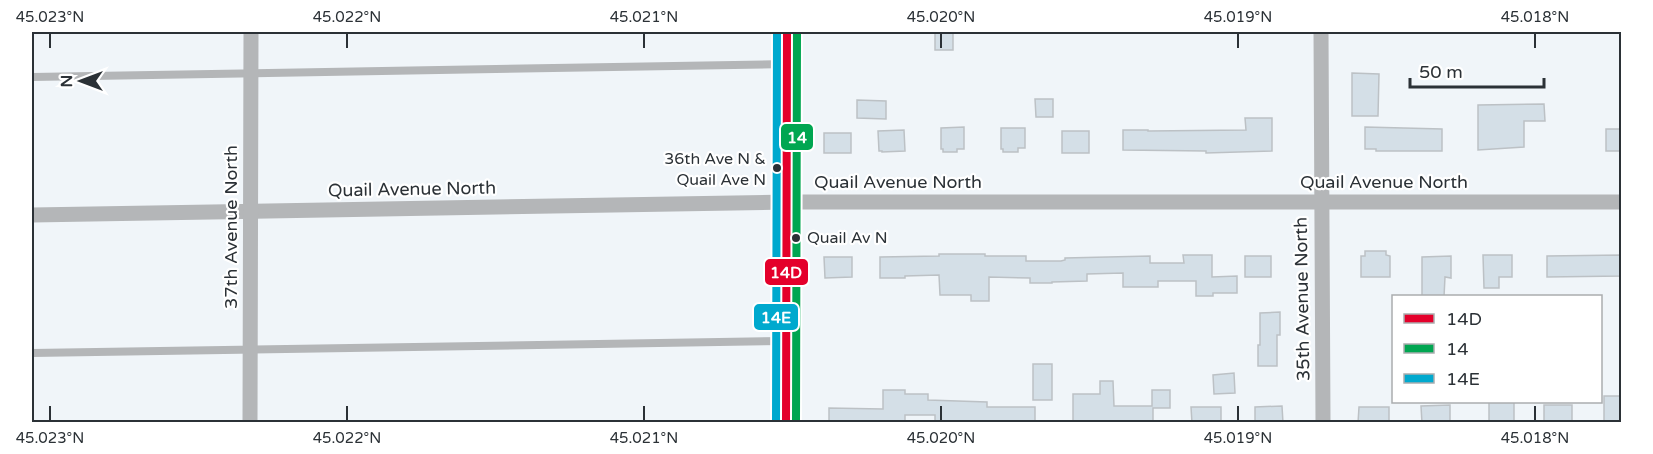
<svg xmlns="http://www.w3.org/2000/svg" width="1653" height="454" viewBox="0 0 1653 454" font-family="'Varela Round',sans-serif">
	<rect width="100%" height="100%" fill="#f0f5f9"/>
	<g fill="#d4dfe7" stroke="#bcc1c5" stroke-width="1.5">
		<rect x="935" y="32" width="18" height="18"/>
		<polygon points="1352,73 1379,74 1378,116 1352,116"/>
		<polygon points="1035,99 1053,99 1053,117 1036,117"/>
		<polygon points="857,100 886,101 886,119 857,118"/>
		<polygon points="1544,104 1545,121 1524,121 1524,147 1478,150 1478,105"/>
		<polygon points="1245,118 1272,118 1272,151 1206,153 1206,151 1123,150 1123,130 1148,130 1148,131 1246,130"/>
		<polygon points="964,127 964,149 957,149 957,152 943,152 943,149 941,149 941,128"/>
		<polygon points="1365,127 1442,129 1442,151 1376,151 1376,149 1365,149"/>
		<polygon points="1001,128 1025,128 1025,148 1018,148 1018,152 1003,152 1003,149 1001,149"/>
		<rect x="1606" y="129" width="16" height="22"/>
		<polygon points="904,130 905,151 882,152 882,151 879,151 878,131"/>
		<rect x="1062" y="131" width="27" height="22"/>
		<rect x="824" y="133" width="27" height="20"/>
		<polygon points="1365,251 1386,251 1386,255 1390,256 1390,277 1361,277 1361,256 1365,256"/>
		<polygon points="939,254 985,254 985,256 1026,256 1026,261 1061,261 1065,260 1065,258 1150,256 1150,263 1184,263 1183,255 1212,255 1212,277 1237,276 1237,293 1213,293 1213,296 1196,296 1196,281 1158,281 1158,287 1123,287 1123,273 1087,274 1087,281 1052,282 1052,283 1030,283 1030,278 989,277 989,301 971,301 971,295 940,295 939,275 905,276 905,278 880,278 880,257 939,256"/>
		<polygon points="1483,255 1512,255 1512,277 1499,277 1499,288 1484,288"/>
		<polygon points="1622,255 1622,276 1547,277 1547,256"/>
		<rect x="1245" y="256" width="26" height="21"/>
		<polygon points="1451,256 1451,278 1445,277 1444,297 1422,297 1422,257"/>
		<polygon points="824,257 852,257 852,277 825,278"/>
		<polygon points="1280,312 1280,335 1277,335 1277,366 1258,366 1258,345 1260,345 1260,313"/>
		<rect x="1033" y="364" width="19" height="36"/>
		<polygon points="1234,373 1235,393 1214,394 1213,375"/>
		<polygon points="1100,381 1113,381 1114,406 1152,406 1152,390 1170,390 1170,408 1153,408 1153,421 1146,421 1146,423 1073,423 1073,394 1100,394"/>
		<polygon points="883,390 905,390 905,394 928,394 928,400 987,402 987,407 1035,407 1035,423 935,423 935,415 905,415 905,421 891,421 891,423 829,423 829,408 883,409"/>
		<rect x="1604" y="396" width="18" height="27"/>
		<polygon points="1489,402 1514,402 1514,423 1489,422"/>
		<polygon points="1450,405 1450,423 1422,423 1421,406"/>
		<rect x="1544" y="405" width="28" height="18"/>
		<polygon points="1282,406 1283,423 1255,423 1255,407"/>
		<polygon points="1191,407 1221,407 1221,423 1192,423"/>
		<polygon points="1359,407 1389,407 1389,423 1358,423"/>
	</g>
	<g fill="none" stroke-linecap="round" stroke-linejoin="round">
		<g stroke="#b4b6b8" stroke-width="8">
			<polyline points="32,77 786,64"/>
			<polyline points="32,353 785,341"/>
		</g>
		<g stroke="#b4b6b8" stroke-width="15">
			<polyline points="1321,32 1323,422"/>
			<polyline points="32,215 787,202 1622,202"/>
			<polyline points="250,422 251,32"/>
		</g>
		<polyline stroke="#b2b5b8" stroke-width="21" points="786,422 787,32"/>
		<defs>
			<polyline id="bus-1" points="786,422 787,32"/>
			<polyline id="bus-2" points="796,422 797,32"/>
			<polyline id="bus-3" points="776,422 777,32"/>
		</defs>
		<use href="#bus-1" stroke="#fff" stroke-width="12"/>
		<use href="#bus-2" stroke="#fff" stroke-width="12"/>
		<use href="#bus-3" stroke="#fff" stroke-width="12"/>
		<use href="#bus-1" stroke="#e4002b" stroke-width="8"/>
		<use href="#bus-2" stroke="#00a651" stroke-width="8"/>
		<use href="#bus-3" stroke="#00a9ce" stroke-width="8"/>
	</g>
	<path fill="none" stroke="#2b3136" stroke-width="2" d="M50,33V48M347,33V48M644,33V48M941,33V48M1238,33V48M1535,33V48M50,406V421M347,406V421M644,406V421M941,406V421M1238,406V421M1535,406V421"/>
	<g fill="#2b3136" stroke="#fff" stroke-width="2">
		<circle cx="777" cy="168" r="5"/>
		<circle cx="796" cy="238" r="5"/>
	</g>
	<g text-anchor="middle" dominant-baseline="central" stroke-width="4.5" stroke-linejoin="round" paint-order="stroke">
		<g font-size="16" fill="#2b3136" stroke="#fff" text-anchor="end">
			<text x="766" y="159">36th Ave N &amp;<tspan x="766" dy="21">Quail Ave N</tspan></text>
			<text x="807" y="238" text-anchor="start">Quail Av N</text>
		</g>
		<g font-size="18" fill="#2b3136" stroke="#fff">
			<text x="898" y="182">Quail Avenue North</text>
			<text x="1384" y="182">Quail Avenue North</text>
			<text transform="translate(412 189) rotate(-1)">Quail Avenue North</text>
			<text transform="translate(231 227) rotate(-90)">37th Avenue North</text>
			<text transform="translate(1302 299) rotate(-91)">35th Avenue North</text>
		</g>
	</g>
	<g stroke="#fff" stroke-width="2">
		<rect x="780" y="123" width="34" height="28" rx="6" fill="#00a651"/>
		<rect x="764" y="258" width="45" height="28" rx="6" fill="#e4002b"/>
		<rect x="753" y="303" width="46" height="28" rx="6" fill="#00a9ce"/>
	</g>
	<g font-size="16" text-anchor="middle" font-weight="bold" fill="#fff">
		<text x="797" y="143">14</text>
		<text x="786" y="278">14D</text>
		<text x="776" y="323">14E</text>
	</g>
	<rect width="1653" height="454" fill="none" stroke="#ffffff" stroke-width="66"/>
	<rect x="1392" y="295" width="210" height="108" fill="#ffffff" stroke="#aaadaf" stroke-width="1.5"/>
	<rect x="1404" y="314" width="30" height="9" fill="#e4002b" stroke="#aaadaf" stroke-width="1.5"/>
	<text x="1446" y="325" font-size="18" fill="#2b3136">14D</text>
	<rect x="1404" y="344" width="30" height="9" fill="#00a651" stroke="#aaadaf" stroke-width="1.5"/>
	<text x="1446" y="355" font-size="18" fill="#2b3136">14</text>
	<rect x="1404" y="374" width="30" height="9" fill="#00a9ce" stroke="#aaadaf" stroke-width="1.5"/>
	<text x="1446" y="385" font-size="18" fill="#2b3136">14E</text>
	<g transform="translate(81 81) rotate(270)" stroke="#ffffff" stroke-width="4.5" paint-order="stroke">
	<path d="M0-4.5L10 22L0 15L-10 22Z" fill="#2b3136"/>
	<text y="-9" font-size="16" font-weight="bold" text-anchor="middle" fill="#2b3136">N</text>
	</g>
	<path d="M1410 78v9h134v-9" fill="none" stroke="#2b3136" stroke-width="3"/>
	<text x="1419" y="78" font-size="18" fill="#2b3136" stroke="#ffffff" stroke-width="4.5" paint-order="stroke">50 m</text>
	<rect x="33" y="33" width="1587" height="388" fill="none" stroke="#2b3136" stroke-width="2"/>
	<g font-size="15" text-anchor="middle" fill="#2b3136">
		<text x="50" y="22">45.023°N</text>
		<text x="347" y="22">45.022°N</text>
		<text x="644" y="22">45.021°N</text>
		<text x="941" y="22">45.020°N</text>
		<text x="1238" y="22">45.019°N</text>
		<text x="1535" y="22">45.018°N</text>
		<text x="50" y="443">45.023°N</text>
		<text x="347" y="443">45.022°N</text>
		<text x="644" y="443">45.021°N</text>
		<text x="941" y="443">45.020°N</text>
		<text x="1238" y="443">45.019°N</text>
		<text x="1535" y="443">45.018°N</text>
	</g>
</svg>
